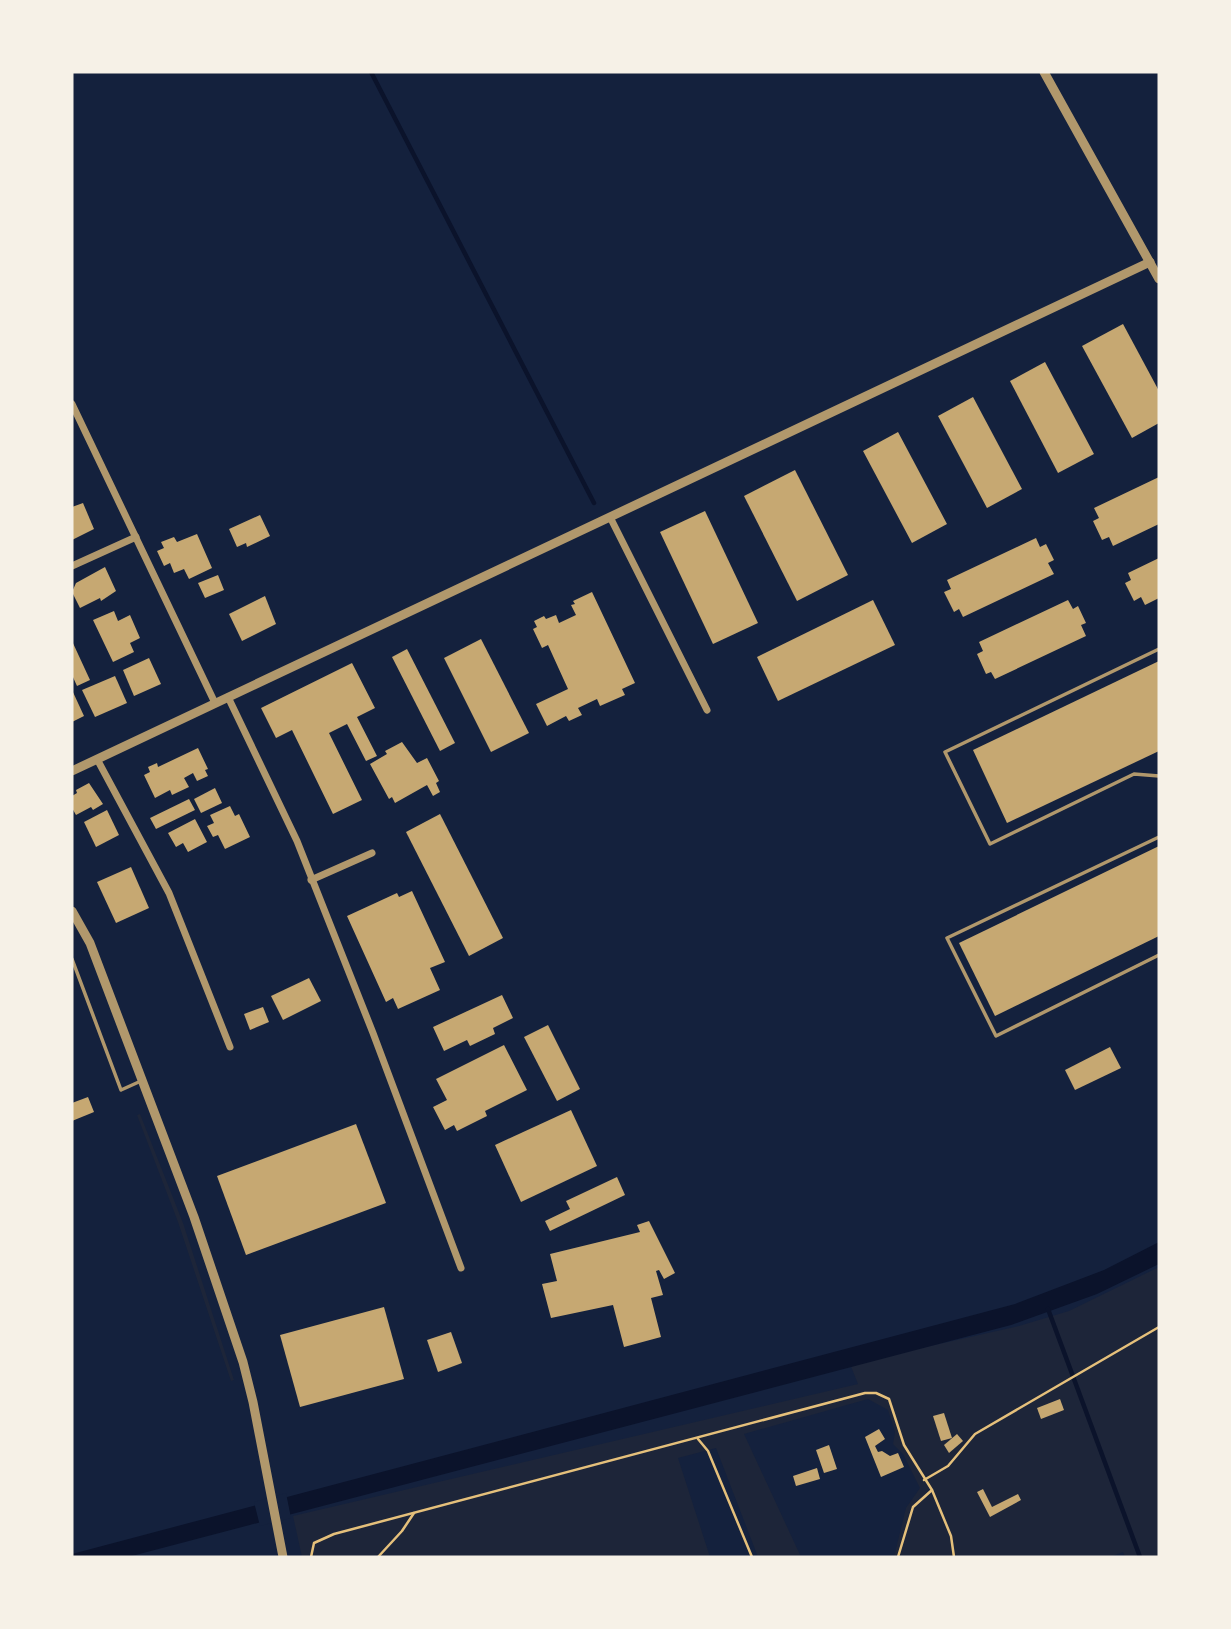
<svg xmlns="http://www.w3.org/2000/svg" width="1231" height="1629" viewBox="0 0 1231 1629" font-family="Manrope,sans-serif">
	<rect width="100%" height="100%" fill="#14213d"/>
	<g fill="#1d2539">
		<polygon points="140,1114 183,1223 234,1380 231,1381 178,1222 137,1115"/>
		<polygon points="1159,1267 1159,1557 1125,1557 1123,1552 1110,1557 894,1557 906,1508 920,1488 903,1454 893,1444 895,1432 888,1410 868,1399 744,1434 801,1557 758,1557 716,1448 678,1458 710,1557 302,1557 293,1516 858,1384 850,1364 1019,1326 1069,1311"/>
	</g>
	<polygon fill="#0b132b" points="1159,1242 1159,1264 1097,1294 1011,1325 128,1557 72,1557 72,1554 1015,1304 1104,1270"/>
	<polygon fill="#14213d" points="286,1493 291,1518 260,1526 254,1502"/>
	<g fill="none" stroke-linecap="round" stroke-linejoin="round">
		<g stroke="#0b132b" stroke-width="4.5">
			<polyline points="371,72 594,503"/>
			<polyline points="1048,1309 1140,1557"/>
		</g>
	</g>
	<g fill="#c6a872">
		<polygon points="1123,324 1159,391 1159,423 1132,438 1082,346"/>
		<polygon points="1045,362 1094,454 1058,473 1010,381"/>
		<polygon points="973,397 1022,489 987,508 938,416"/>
		<polygon points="898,432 947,524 912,543 863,451"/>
		<polygon points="795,470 848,575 797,601 744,496"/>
		<polygon points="1159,477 1159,524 1113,546 1109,537 1102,540 1093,521 1099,518 1094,508"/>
		<polygon points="83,503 94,529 72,540 72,507"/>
		<polygon points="705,511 758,623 713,644 660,532"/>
		<polygon points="260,515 270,536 247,547 246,543 237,547 229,529"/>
		<polygon points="197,534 212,568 189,579 184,569 174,573 170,563 164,566 157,551 164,548 161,542 174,537 177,542"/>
		<polygon points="1036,538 1040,547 1046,544 1054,560 1048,563 1054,574 963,617 959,609 954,612 944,592 951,589 947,580"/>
		<polygon points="1159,558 1159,598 1145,605 1141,597 1134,601 1125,583 1131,580 1128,573"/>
		<polygon points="105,567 116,591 101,601 100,598 80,608 72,592 76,583"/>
		<polygon points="218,575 224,590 205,598 198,583"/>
		<polygon points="592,592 635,683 622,689 625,695 600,706 597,699 578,708 582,715 569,721 566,716 547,726 536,704 568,689 548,645 542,648 533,629 537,627 534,621 544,616 546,619 556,615 559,623 576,615 571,605 575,604 573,601"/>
		<polygon points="265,596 276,624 242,641 229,614"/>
		<polygon points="873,600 895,645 778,701 757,657"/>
		<polygon points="1068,600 1073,609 1078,606 1086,623 1081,625 1086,636 995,679 991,672 986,674 977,654 983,651 979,642"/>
		<polygon points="114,611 118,621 130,615 140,638 130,643 134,652 113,662 93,620"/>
		<polygon points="481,639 529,733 491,752 444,658"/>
		<polygon points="72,641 90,680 77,686 72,675"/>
		<polygon points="407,649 455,743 440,751 392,657"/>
		<polygon points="149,658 161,684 134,696 123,670"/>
		<polygon points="1159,661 1159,751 1007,823 973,750"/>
		<polygon points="352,663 375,708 357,717 377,756 366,761 347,724 329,733 362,800 333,814 292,730 276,738 261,708"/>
		<polygon points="115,676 127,703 95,717 82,690"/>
		<polygon points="72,690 84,716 72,722"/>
		<polygon points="402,742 417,763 427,758 439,781 436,783 440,792 433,796 427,785 395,803 392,797 389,799 370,764 387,754 385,751"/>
		<polygon points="198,748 208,769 205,770 208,776 197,781 193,773 184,778 189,787 172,795 170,790 155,798 144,775 150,772 148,767 157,763 158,767"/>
		<polygon points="89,783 103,804 93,810 91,807 76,815 72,808 72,796 77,793 76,790"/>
		<polygon points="215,788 222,803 201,813 194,799"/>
		<polygon points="189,799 195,810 156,829 150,818"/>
		<polygon points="230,806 235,816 239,814 250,837 225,849 218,835 213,837 207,826 214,823 210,815"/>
		<polygon points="107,810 119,835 96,847 84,822"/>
		<polygon points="440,814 503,938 469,956 406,832"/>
		<polygon points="195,819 207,842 188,852 183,843 176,847 168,833"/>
		<polygon points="1159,846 1159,936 995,1016 959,943"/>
		<polygon points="131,867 149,908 116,923 97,882"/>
		<polygon points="412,891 445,962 430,968 440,990 398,1009 393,998 386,1002 347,916 397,893 399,897"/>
		<polygon points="309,978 321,1001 283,1020 271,996"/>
		<polygon points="502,995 513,1018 493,1028 495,1034 470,1046 467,1040 444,1051 433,1027"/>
		<polygon points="263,1007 269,1022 250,1030 244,1014"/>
		<polygon points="548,1025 580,1089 557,1101 524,1037"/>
		<polygon points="504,1045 527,1090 485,1111 487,1116 457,1131 454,1125 445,1130 433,1107 447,1100 436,1079"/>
		<polygon points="1110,1047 1121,1068 1075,1090 1065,1070"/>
		<polygon points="88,1097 94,1112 72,1121 72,1103"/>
		<polygon points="571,1110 597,1166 521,1202 495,1145"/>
		<polygon points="356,1124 386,1203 246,1255 217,1176"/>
		<polygon points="617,1177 625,1195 550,1231 545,1221 570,1209 566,1201"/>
		<polygon points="649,1221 675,1273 664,1279 659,1270 656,1271 663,1295 651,1298 661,1337 624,1347 613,1305 551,1318 542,1284 557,1281 550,1254 640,1232 637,1225"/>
		<polygon points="384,1307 404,1379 300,1407 280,1335"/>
		<polygon points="451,1332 462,1363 438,1372 427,1340"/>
		<polygon points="1060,1399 1064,1410 1041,1419 1037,1408"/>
		<polygon points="944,1413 952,1438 941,1441 933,1416"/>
		<polygon points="879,1429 885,1439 875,1446 878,1452 882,1451 890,1456 898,1453 904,1467 881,1477 865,1437"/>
		<polygon points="957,1434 963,1441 949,1453 944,1445"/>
		<polygon points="829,1445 837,1469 824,1473 816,1450"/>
		<polygon points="817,1468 820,1479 796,1486 793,1476"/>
		<polygon points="983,1489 992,1507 1018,1494 1021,1500 990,1517 977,1492"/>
	</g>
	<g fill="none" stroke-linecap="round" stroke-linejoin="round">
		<g stroke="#e5c07b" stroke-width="2.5">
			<polyline points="698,1439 708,1451 752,1557"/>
			<polyline points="924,1480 948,1466 975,1434 1159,1327"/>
			<polyline points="311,1557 314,1543 334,1534 865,1393 876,1393 889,1399 904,1445 932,1490 951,1536 954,1557"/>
			<polyline points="378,1557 402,1531 414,1513"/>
			<polyline points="898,1557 913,1507 932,1490"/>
		</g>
		<g stroke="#b1986c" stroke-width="3.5">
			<polyline points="1159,649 945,752 990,844 1134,774 1159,776"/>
			<polyline points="1159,837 947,938 996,1036 1159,955"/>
			<polyline points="72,959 121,1090 141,1081"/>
		</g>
		<g stroke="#b1986c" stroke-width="7">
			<polyline points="72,404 215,703"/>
			<polyline points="610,517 707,710"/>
			<polyline points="72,566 136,537"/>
			<polyline points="228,697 297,841 373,1033 461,1268"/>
			<polyline points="97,759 169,893 230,1047"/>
			<polyline points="311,880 372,853"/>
		</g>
		<g stroke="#b1986c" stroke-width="9">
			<polyline points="1044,72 1159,279"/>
			<polyline points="72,771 1150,262"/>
			<polyline points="72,911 90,943 194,1217 243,1362 253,1402 283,1557"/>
		</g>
	</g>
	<rect width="1231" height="1629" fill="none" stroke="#f6f1e7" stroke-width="147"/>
</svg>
